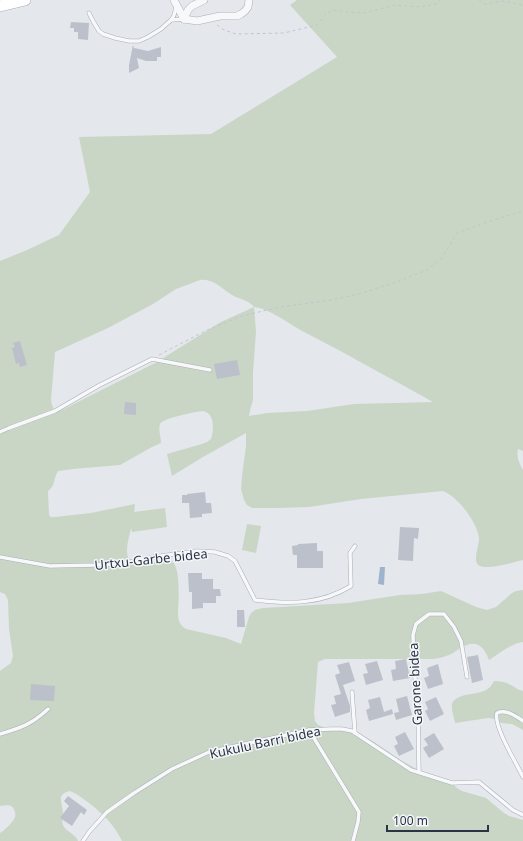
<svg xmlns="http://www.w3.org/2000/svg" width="523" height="841" viewBox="0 0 523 841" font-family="'Noto Sans',sans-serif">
	<rect width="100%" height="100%" fill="#e4e7ec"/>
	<g fill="#c9d6c5" fill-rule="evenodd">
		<path d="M297,0H523V451L518,449C516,457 519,463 523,470V560C514,562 488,570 480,566C471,562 480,545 479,537C476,521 458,497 443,491L361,499L309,507L278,508H252L247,505L244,500L241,489L242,476L246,446V433L203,457L172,476L167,454L202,444L207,442L211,439C214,430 215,413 203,411C195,412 163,418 160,424C158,429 161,437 161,443L152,447L120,465L73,469L58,471C53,479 56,485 48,491L49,515L51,517H55L91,513L135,504L134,512L165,508L167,527L132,532L131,528C129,539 123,553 131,563C138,566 147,564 155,562C160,561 166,559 171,561C182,566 178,605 178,616C179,622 180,625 186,629L226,638L241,644L249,617L251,613L255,610L263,608L348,603L400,595L422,594L441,591L476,607L487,610L496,607L512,593L516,591L523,590V642C510,644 500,653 489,660C484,647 477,639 463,647C458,649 454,653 449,655C444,657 439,658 433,659H325L318,662L314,713L315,721L318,725L323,727H342L352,730L374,742L402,761L422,772L449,781L457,788L462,791L486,798L504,813L509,816L523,820V841H122C119,835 116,830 112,825C105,815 81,795 70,791C56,794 62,802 63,812C64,816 61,820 63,825C66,832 76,834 78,841H0V833C5,830 11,824 14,819C15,817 16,816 15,813C14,804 7,805 0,806V671L11,663L13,656L9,629L8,600L5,594L0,592V261L27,250L59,235L90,192L79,137L211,134L337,57L290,5ZM200,280C213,278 222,289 232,295C239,299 249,300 254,307L221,322L179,348L157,362L64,409L59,411L54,410L52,405L51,400L55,352L108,328L153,304L176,289ZM254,307C269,308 292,326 306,333C349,355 391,379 433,402L354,404L307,411L267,413L249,416L250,410L253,400V373L256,331Z"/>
		<polygon points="247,524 261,526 256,553 242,550"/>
		<path d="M494,681C500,681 505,682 511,685C515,687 518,690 523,691V730L512,724L501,723L497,719L488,718L455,723C454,717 451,710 452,704C455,693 478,695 486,690C490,688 492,685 494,681Z"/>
	</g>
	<polygon fill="#9fb4cc" points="380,567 385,567 384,585 378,584"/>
	<g fill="#bbc0ca">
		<polygon points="71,22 89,23 88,40 78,39 78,32 74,32 74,28 70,28"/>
		<polygon points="133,45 134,48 148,51 161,47 161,57 157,57 157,61 146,61 137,58 139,68 129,73 129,65"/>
		<polygon points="20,341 27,365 20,367 19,363 16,364 12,348 15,347 13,343"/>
		<polygon points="237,360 240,375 217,379 214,364"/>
		<polygon points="125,402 136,403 136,415 124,414"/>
		<polygon points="205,492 206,503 211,503 212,513 202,514 202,517 190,518 189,503 182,503 182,495 187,495 187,494"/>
		<polygon points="400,527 419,528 418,539 414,538 413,561 398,560"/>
		<polygon points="317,543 317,551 323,551 323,568 297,568 297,555 293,555 292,546 298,545 298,544"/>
		<polygon points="188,573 202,573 202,579 213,579 213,589 220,589 221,596 216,596 216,603 203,603 203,608 192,609 192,592 189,592"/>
		<polygon points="237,610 244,610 245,627 237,627"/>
		<polygon points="478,655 483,680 472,683 467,657"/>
		<polygon points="406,659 410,678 393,681 391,670 396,669 395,661"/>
		<polygon points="377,661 383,680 366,685 363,674 368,673 365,664"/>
		<polygon points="349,662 355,681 343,685 350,706 350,712 335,717 331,705 336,704 334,696 341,694 335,675 340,673 337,665"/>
		<polygon points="438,664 443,684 428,689 424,678 429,676 427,668"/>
		<polygon points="31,684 55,686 54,701 30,700"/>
		<polygon points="407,696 412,715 396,720 394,713 399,712 396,699"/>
		<polygon points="380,697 384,712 392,709 393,714 369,721 366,710 370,708 368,700"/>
		<polygon points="436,697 444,714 430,721 425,711 428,709 425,702"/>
		<polygon points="405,732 414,749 399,756 394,746 398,744 395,737"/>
		<polygon points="434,733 444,749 429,758 423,748 428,745 424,739"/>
		<polygon points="68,796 87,810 84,815 81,812 72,826 60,818 69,806 64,801"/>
	</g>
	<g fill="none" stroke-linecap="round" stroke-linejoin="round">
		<defs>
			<g id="service">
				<polyline points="89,13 93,21 99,31 103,34 115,38 129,41 139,41 148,37 161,29 171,20 183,19"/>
				<path d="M171,20C175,16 175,12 176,6"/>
				<polyline points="0,432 9,428 55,411 98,386 152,359 210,370"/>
				<path d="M0,557L50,566L96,565L125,563L154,557L197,551L215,552L228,556L235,561L255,600C289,604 320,605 351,586L350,553L355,546"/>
				<polyline points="352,692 355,733"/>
				<path d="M523,721C516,716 506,709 497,713C493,726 517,764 523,777"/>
				<polyline points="309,730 359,812 358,822 353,841"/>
				<path d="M0,734C21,728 32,724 48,709"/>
				<polyline points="419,772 418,711 414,667 413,635 416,624 429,614 444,614 454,627 461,641 467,677"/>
				<polyline points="83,841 89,832 107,812 134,793 172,769 209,752 309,730 331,729 342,729 352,731 411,770 452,783 479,782 513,810 523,815"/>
			</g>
			<g id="minor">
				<polyline points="174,0 184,19"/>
				<polyline points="184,19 197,21 220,16 237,16 241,14 245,11 248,7 249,0"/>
				<polyline points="184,19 188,10 192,6 204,0"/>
			</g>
			<polyline id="secondary" points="0,6 25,0"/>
		</defs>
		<use href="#service" stroke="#a9aeb7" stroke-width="4.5"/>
		<use href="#minor" stroke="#a9aeb7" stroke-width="8"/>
		<use href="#secondary" stroke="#a9aeb7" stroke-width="12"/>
		<g stroke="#c2c5cb" stroke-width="1" stroke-dasharray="3 3" stroke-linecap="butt">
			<polyline points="479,0 484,4 503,1 523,5"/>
			<polyline points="217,25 224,30 236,34 284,33 317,25 327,13 334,10 349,12 364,13 395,5 420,7 436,4 440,0"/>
			<polyline points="159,355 207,330 242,316 280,307 331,300 362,293 396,282 427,270 442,258 457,233 481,224 523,211"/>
		</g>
		<use href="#service" stroke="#f7f8fa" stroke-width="3.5"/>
		<use href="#minor" stroke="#f7f8fa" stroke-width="7"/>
		<use href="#secondary" stroke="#fff" stroke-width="11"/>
	</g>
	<g text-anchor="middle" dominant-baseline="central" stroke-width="3" stroke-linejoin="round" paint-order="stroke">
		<g font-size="13" fill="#2b3445" stroke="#f4f6f9">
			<text transform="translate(151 559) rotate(-6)">Urtxu-Garbe bidea</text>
			<text transform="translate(415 684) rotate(-93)">Garone bidea</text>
			<text transform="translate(265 742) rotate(-12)">Kukulu Barri bidea</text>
		</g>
	</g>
	<path d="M387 825v6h101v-6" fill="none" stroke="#2b3445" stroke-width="2"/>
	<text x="393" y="825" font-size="12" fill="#2b3445" stroke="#f4f6f9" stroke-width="3" paint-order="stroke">100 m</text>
</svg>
